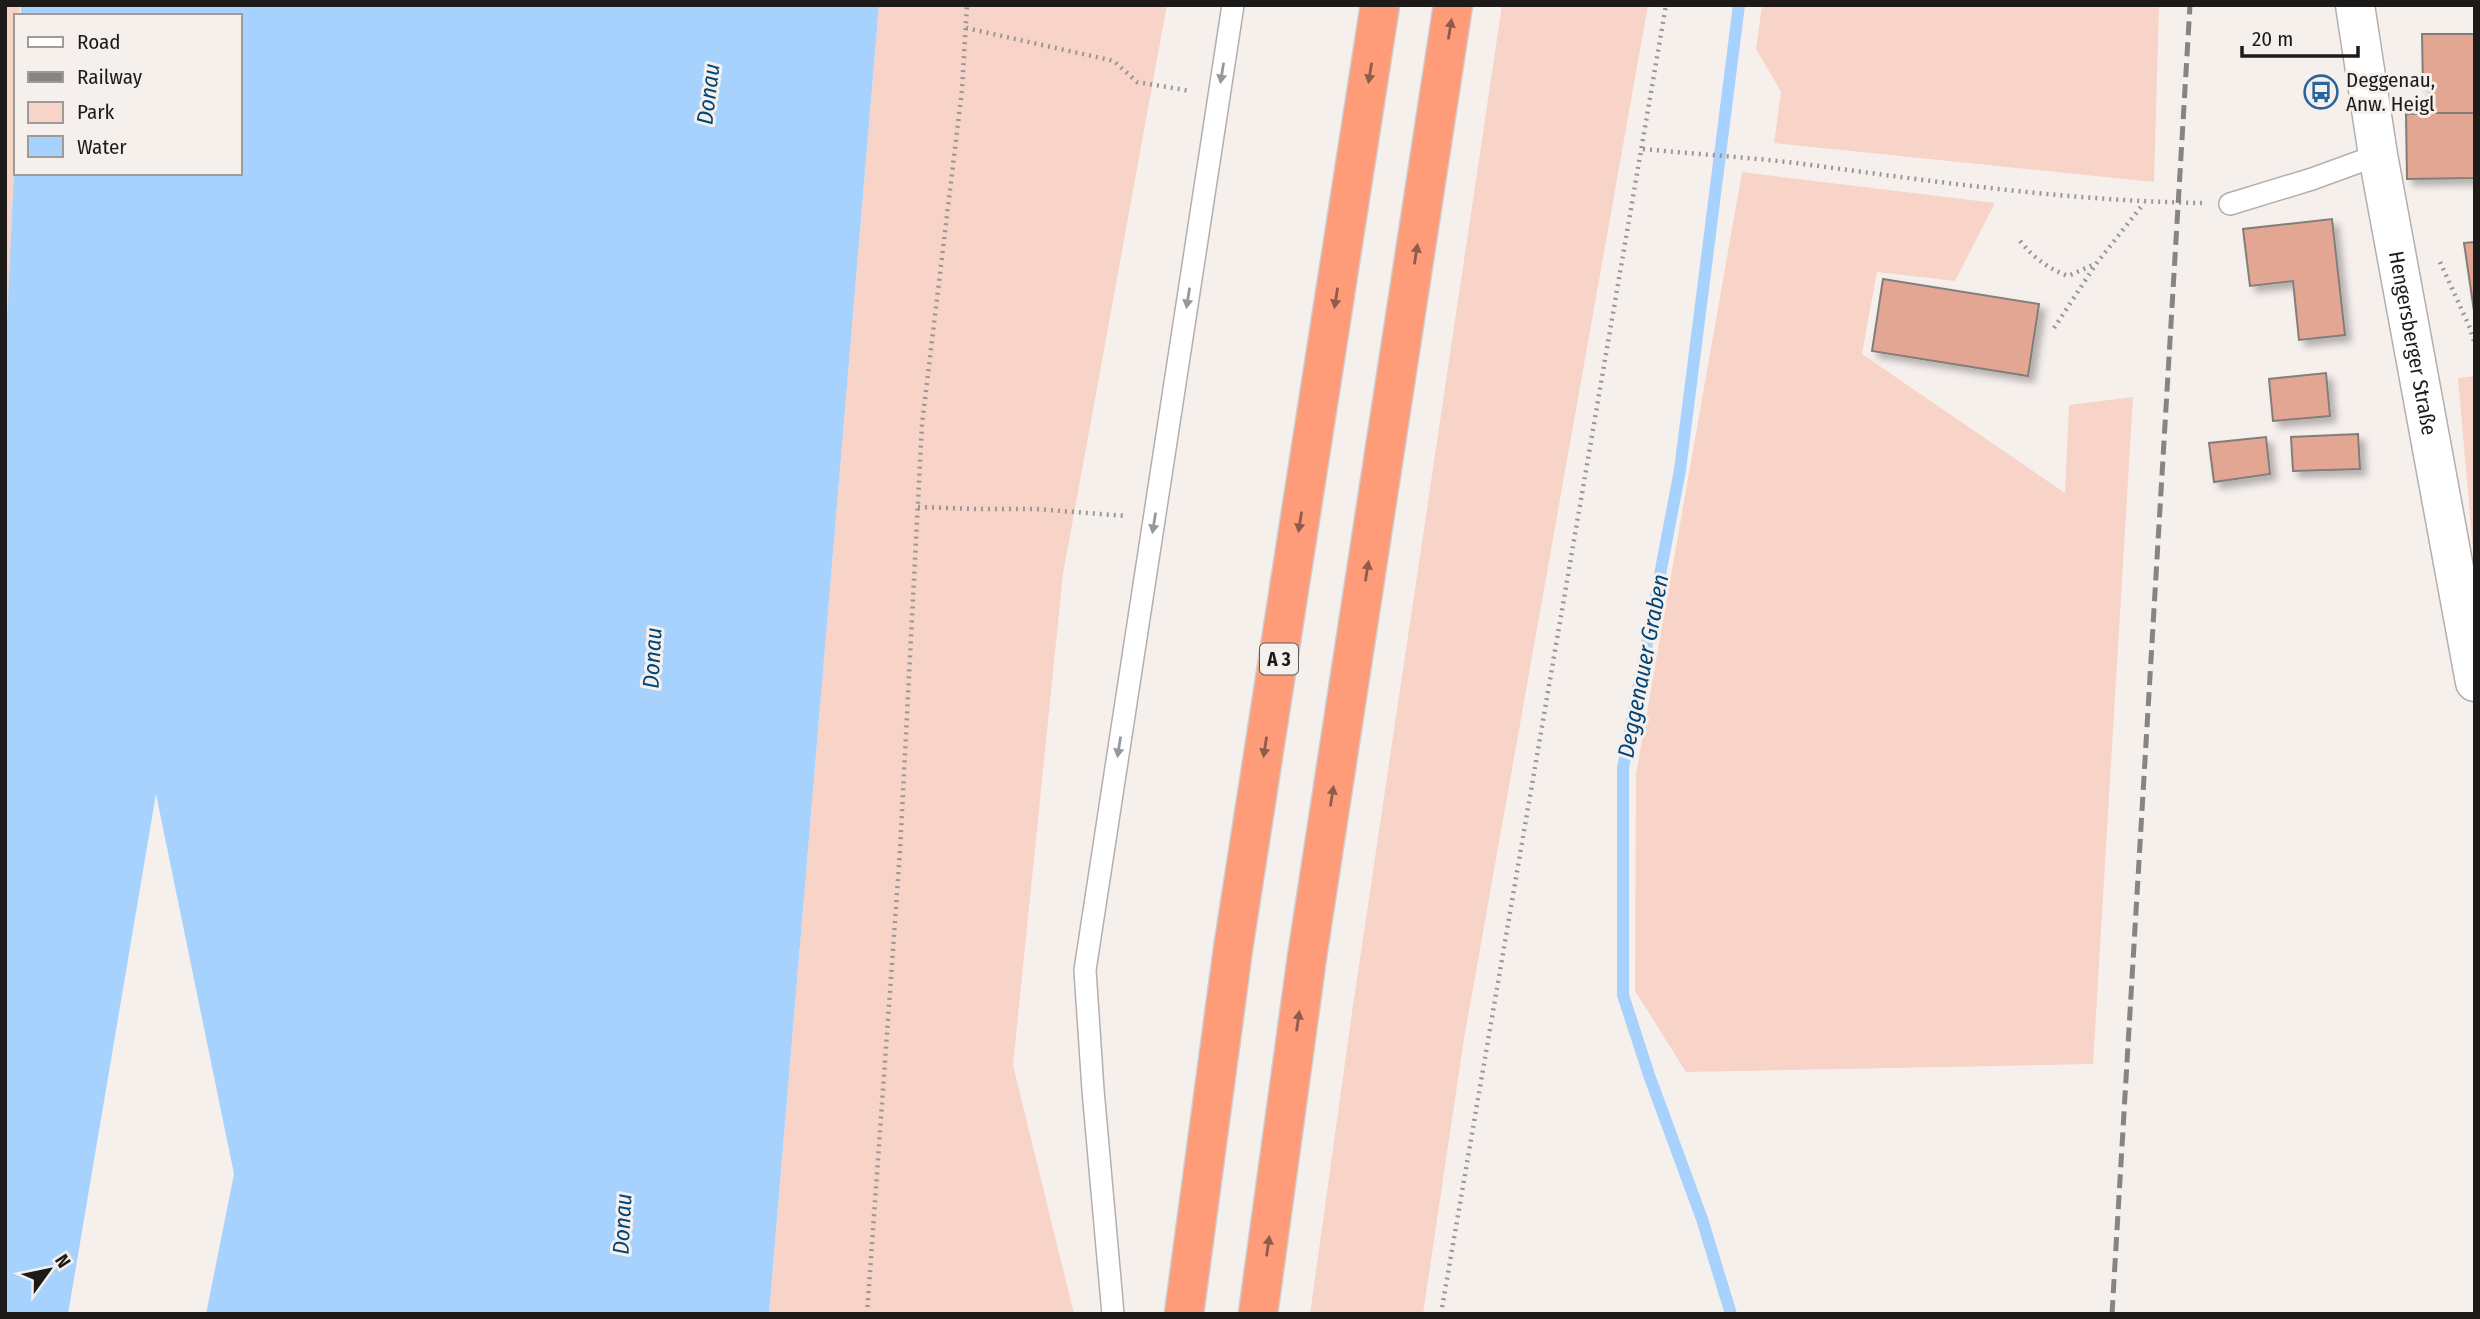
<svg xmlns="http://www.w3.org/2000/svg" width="2480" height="1319" viewBox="0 0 2480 1319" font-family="'Fira Sans Condensed',sans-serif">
	<defs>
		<filter id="shadow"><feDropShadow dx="6" dy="6" stdDeviation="3.5" flood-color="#0004"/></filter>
	</defs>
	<rect width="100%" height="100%" fill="#f6f0ed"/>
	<g fill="#f8d4c8">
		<polygon points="5,5 20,5 20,16 16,16 16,120 5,380"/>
		<polygon points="879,5 1167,5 1063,574 1013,1065 1074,1314 769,1314"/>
		<polygon points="1502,5 1648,5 1464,1039 1423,1314 1310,1314 1352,1012"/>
		<polygon points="1762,5 2159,5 2154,182 1774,143 1781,92 1756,49"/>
		<polygon points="1742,172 1995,203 1955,281 1877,272 1862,354 2065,493 2069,405 2133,397 2093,1064 1686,1072 1635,991 1636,774"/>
		<polygon points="2475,376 2475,573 2458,378"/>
	</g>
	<polygon fill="#a7d2fd" points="21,5 879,5 769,1314 206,1314 234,1174 156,794 68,1314 5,1314 5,366 16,126 16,173 240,173 240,16 21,16"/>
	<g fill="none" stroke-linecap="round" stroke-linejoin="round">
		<polyline stroke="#a7d2fd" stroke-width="12" points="1731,1314 1702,1219 1649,1075 1623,995 1623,768 1680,470 1739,5"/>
	</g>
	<g fill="#e2a692" stroke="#837d7b" stroke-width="2" filter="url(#shadow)">
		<polygon points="2422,34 2475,34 2475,113 2430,113 2430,88 2423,88"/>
		<polygon points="2430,113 2475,113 2475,178 2407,179 2406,114"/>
		<polygon points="2332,219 2345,335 2299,340 2293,281 2250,286 2243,229"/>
		<polygon points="2475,242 2475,311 2474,311 2464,243"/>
		<polygon points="1883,279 2039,304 2028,376 1872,351"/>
		<polygon points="2326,373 2330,416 2273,421 2269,379"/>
		<polygon points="2358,434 2360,469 2293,471 2291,437"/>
		<polygon points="2266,437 2270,474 2214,482 2209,443"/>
	</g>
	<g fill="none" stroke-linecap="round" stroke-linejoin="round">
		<defs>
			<g id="lane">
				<polyline points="2230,204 2312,179 2378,155"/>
				<polyline points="1113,1314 1093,1090 1085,970 1233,5"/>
			</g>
			<g id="secondary">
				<path id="s1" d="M2355,5L2378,155L2475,682"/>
			</g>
			<g id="highway">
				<polyline points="1184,1314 1233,949 1380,5"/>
				<polyline points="1258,1314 1307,957 1453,5"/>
			</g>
		</defs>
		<use href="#lane" stroke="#b4aeac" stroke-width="24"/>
		<use href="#secondary" stroke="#b4aeac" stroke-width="41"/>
		<use href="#highway" stroke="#cdcdcd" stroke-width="41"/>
		<g stroke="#9b9694" stroke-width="4.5" stroke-dasharray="2 5" stroke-linecap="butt">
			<polyline points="966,28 1114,61 1137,82 1191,91"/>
			<path d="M1643,149C1694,154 1745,157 1796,163C1931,181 2066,201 2202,203"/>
			<path d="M2020,241C2034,258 2047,268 2068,276L2095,264"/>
			<polyline points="2440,262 2470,328 2475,345"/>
			<polyline points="2054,328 2096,264 2144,203"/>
			<polyline points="918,507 976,509 1036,509 1126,516"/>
			<polyline points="867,1314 900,851 922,424 962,90 967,5"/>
			<polyline points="1441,1314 1666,5"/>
		</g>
		<use href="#lane" stroke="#fff" stroke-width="21"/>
		<use href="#secondary" stroke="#fff" stroke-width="38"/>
		<use href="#highway" stroke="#fe9c7a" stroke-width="38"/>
		<polyline stroke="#888482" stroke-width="5" stroke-dasharray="14 7" stroke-linecap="butt" points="2112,1314 2190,5"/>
	</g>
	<defs><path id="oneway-solid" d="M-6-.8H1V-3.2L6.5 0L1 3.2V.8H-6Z" transform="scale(1.75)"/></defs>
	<g fill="#8e5c4a">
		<use href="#oneway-solid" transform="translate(1450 29) rotate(-81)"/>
		<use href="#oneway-solid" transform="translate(1370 73) rotate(99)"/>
		<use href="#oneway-solid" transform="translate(1416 254) rotate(-81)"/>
		<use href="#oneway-solid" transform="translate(1336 298) rotate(99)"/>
		<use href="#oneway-solid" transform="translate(1300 522) rotate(99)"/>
		<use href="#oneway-solid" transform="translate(1367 571) rotate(-81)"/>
		<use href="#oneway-solid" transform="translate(1265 747) rotate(99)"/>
		<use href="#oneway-solid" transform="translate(1332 796) rotate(-81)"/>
		<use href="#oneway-solid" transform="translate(1298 1021) rotate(-82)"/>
		<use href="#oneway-solid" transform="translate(1268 1246) rotate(-82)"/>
	</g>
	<g fill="#999898">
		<use href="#oneway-solid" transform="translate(1222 73) rotate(99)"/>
		<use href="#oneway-solid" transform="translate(1188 298) rotate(99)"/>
		<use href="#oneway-solid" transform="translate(1154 523) rotate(99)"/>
		<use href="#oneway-solid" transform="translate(1119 747) rotate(99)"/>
	</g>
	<defs>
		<symbol id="bus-ring" viewBox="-11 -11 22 22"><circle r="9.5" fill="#f6f0ed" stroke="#28659c" stroke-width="1.5"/><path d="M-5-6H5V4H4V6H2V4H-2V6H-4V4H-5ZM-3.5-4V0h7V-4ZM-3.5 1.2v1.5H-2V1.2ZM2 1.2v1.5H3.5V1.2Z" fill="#28659c"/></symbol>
	</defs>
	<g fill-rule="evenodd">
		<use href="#bus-ring" x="2302" y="73" width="38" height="38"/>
	</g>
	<g text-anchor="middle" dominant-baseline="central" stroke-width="6" stroke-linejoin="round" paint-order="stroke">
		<rect fill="#f6f0ed" stroke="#5e5b59" stroke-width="2" x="1260" y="643.5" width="38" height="31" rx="5"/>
		<g font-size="19" font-weight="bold" fill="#1d1b1a">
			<text x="1279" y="659">A 3</text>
		</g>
		<g font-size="21" fill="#1d1b1a" stroke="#f6f0ed" text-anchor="start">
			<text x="2346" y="80">Deggenau,<tspan x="2346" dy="24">Anw. Heigl</tspan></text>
		</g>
		<g font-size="21" fill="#1d1b1a" stroke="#f6f0ed">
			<text stroke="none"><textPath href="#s1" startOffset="343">Hengersberger Straße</textPath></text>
		</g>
		<g font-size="23" font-style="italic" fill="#004578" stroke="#f6f0ed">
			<text transform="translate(708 94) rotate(-83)">Donau</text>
			<text transform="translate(652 658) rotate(-87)">Donau</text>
			<text transform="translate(1643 666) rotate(-79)">Deggenauer Graben</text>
			<text transform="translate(622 1224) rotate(-87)">Donau</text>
		</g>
	</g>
	<rect width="2480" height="1319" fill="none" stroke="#1d1b1a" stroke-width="14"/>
	<rect x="14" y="14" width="228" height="161" fill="#f6f0ed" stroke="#9f9b99" stroke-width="2"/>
	<rect x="28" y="37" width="35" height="10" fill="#ffffff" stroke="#9f9b99" stroke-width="2"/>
	<text x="77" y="49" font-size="21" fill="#1d1b1a">Road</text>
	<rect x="28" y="72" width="35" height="10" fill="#888482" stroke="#9f9b99" stroke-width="2"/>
	<text x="77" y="84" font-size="21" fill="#1d1b1a">Railway</text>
	<rect x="28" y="102" width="35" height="21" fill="#f8d4c8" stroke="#9f9b99" stroke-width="2"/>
	<text x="77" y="119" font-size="21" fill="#1d1b1a">Park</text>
	<rect x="28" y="136" width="35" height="21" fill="#a7d2fd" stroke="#9f9b99" stroke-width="2"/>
	<text x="77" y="154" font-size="21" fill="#1d1b1a">Water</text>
	<g transform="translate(49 1270) rotate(57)" stroke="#f6f0ed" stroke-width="5" paint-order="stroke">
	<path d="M0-5L12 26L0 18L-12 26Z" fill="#1d1b1a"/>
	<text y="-10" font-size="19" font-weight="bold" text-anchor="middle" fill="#1d1b1a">N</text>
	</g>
	<path d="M2242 46v10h116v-10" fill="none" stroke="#1d1b1a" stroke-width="3.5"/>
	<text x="2252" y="46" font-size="21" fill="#1d1b1a" stroke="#f6f0ed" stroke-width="5" paint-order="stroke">20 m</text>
</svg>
